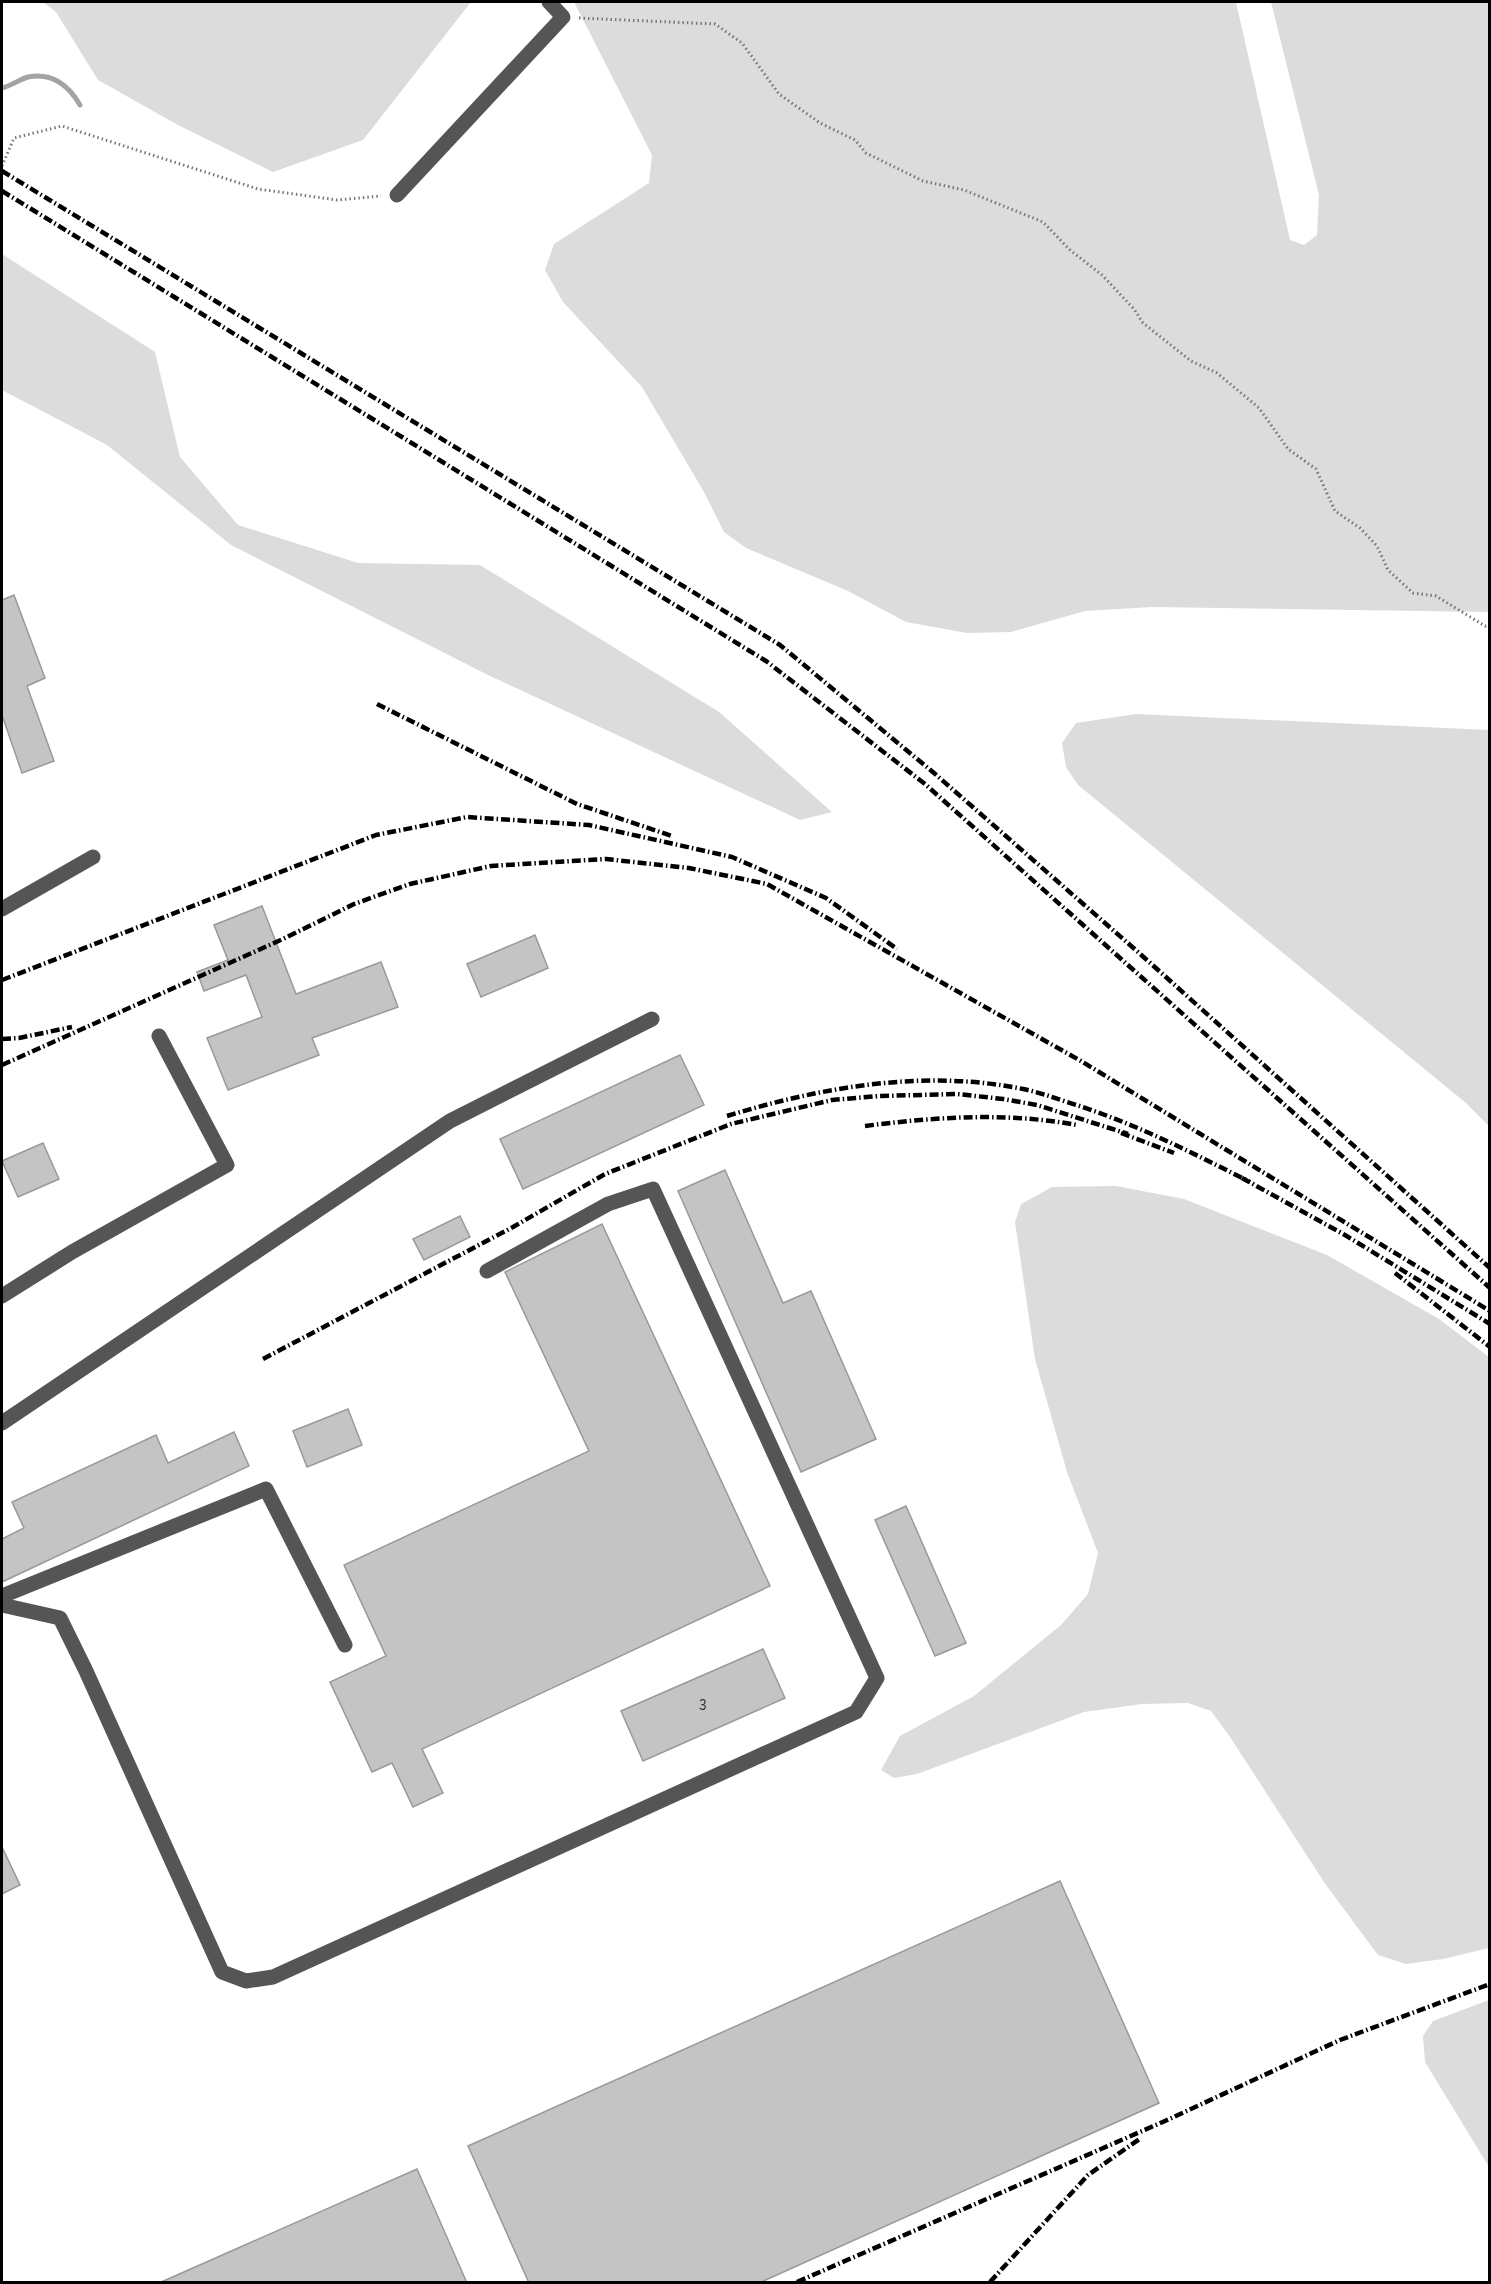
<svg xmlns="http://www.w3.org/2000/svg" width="1491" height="2284" viewBox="0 0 1491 2284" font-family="'IBM Plex Sans',sans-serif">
	<rect width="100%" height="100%" fill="#fff"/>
	<g fill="#dcdcdc">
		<polygon points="43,2 471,2 363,140 273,172 176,124 98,80 56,12"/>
		<polygon points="574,2 1236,2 1290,240 1304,245 1317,235 1319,195 1271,2 1489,2 1489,612 1152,607 1085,611 1011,632 967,633 906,622 848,591 746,548 724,532 704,492 642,387 563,302 545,270 554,244 649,183 652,155"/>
		<polygon points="2,254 155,352 180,457 238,525 358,563 480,565 719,712 832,812 800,820 490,676 231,545 107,445 2,390"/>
		<polygon points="1136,714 1489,730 1489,1126 1466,1103 1078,785 1066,767 1062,743 1076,723"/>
		<polygon points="1116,1186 1184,1199 1327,1255 1439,1319 1489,1357 1489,1948 1443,1959 1406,1964 1378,1955 1326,1885 1230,1737 1211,1711 1188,1703 1142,1704 1084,1712 917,1774 894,1778 881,1770 900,1736 974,1696 1061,1625 1088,1594 1098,1553 1067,1472 1035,1359 1015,1222 1021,1204 1052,1187"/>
		<polygon points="1489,2000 1490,2000 1489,2167 1425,2062 1423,2036 1433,2021"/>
	</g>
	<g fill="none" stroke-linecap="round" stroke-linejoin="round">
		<path stroke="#a3a3a3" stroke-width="5" d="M2,88C11,86 20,79 28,77C52,72 69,86 80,105"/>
	</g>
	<g fill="#c4c4c4" stroke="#999" stroke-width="1.5">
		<polygon points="14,595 45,678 27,686 54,761 22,773 2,715 2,600"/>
		<polygon points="262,906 296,994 381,962 398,1007 312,1038 319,1055 228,1090 207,1038 262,1017 246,975 204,991 197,972 228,960 214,925"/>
		<polygon points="535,935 548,968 481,997 467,964"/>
		<polygon points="680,1055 704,1105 523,1189 500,1139"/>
		<polygon points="43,1143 59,1179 18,1197 2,1161"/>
		<polygon points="725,1170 783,1303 811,1291 876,1439 801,1472 678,1191"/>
		<polygon points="460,1216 470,1237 424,1260 413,1239"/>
		<polygon points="602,1224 770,1586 422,1749 443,1793 413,1807 392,1763 372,1772 330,1682 386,1656 344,1565 589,1451 505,1272"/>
		<polygon points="348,1409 362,1445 307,1467 293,1431"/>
		<polygon points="234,1432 249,1466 2,1582 2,1539 24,1528 12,1502 156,1435 168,1463"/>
		<polygon points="906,1506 966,1643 935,1656 875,1520"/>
		<polygon points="763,1649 785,1698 643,1761 621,1711"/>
		<polygon points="2,1847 20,1885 2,1894"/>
		<polygon points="1060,1881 1159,2103 759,2283 529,2283 468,2146"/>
		<polygon points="417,2169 467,2283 159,2283"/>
	</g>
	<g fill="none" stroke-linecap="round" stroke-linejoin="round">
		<g stroke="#777" stroke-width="3" stroke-dasharray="1.5 3" stroke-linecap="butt">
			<polyline points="579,18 715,24 742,43 779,94 820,123 855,140 866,153 923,181 964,190 1043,222 1070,250 1102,275 1134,309 1143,323 1191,361 1217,373 1259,408 1288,449 1316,469 1335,511 1360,528 1377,546 1388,570 1413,593 1436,596 1485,626 1490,626"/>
			<polyline points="2,166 14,138 62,126 258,189 337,200 381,196"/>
		</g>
		<g stroke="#555" stroke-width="15">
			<polyline points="397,195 563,17 549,2"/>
			<polyline points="2,909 93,857"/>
			<polyline points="2,1296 72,1252 227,1165 159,1036"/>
			<polyline points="2,1423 450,1121 652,1019"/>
			<polyline points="2,1596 266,1489 345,1645"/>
			<polyline points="2,1605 60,1618 86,1671 222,1972 246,1981 273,1977 856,1712 877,1678 653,1189 608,1204 487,1271"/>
		</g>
		<g stroke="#000" stroke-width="4.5" stroke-dasharray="9 3 1.5 3" stroke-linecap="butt">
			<polyline points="2,171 780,645 934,773 1138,952 1490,1268"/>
			<polyline points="2,191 766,661 925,784 1490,1288"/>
			<polyline points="377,704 577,804 672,836"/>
			<polyline points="2,980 376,835 467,817 589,825 732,857 826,898 897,949"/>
			<polyline points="2,1039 19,1038 72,1027"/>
			<polyline points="2,1065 283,939 354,904 410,884 491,866 606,859 689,868 767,884 1081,1061 1490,1311"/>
			<path d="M727,1116C822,1087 924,1069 1023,1089C1038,1092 1052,1097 1067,1102C1132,1122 1189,1151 1250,1182"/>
			<path d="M865,1126C935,1117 1006,1112 1077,1125"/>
			<polyline points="1121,1133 1174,1153"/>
			<polyline points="1242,1178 1345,1235 1490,1324"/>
			<polyline points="1395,1273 1490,1347"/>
			<polyline points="263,1359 513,1227 605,1174 731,1124 832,1100 879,1096 957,1094 1003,1099 1037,1105 1128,1134"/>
			<polyline points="797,2282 1165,2121 1340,2040 1490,1984"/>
			<polyline points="990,2282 1088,2175 1141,2138"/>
		</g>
	</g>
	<g text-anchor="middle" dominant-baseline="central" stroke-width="6" stroke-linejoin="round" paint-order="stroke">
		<g font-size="14" fill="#313131">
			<text x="703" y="1705">3</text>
		</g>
	</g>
	<rect width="1491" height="2284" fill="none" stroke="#000000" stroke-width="6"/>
</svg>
